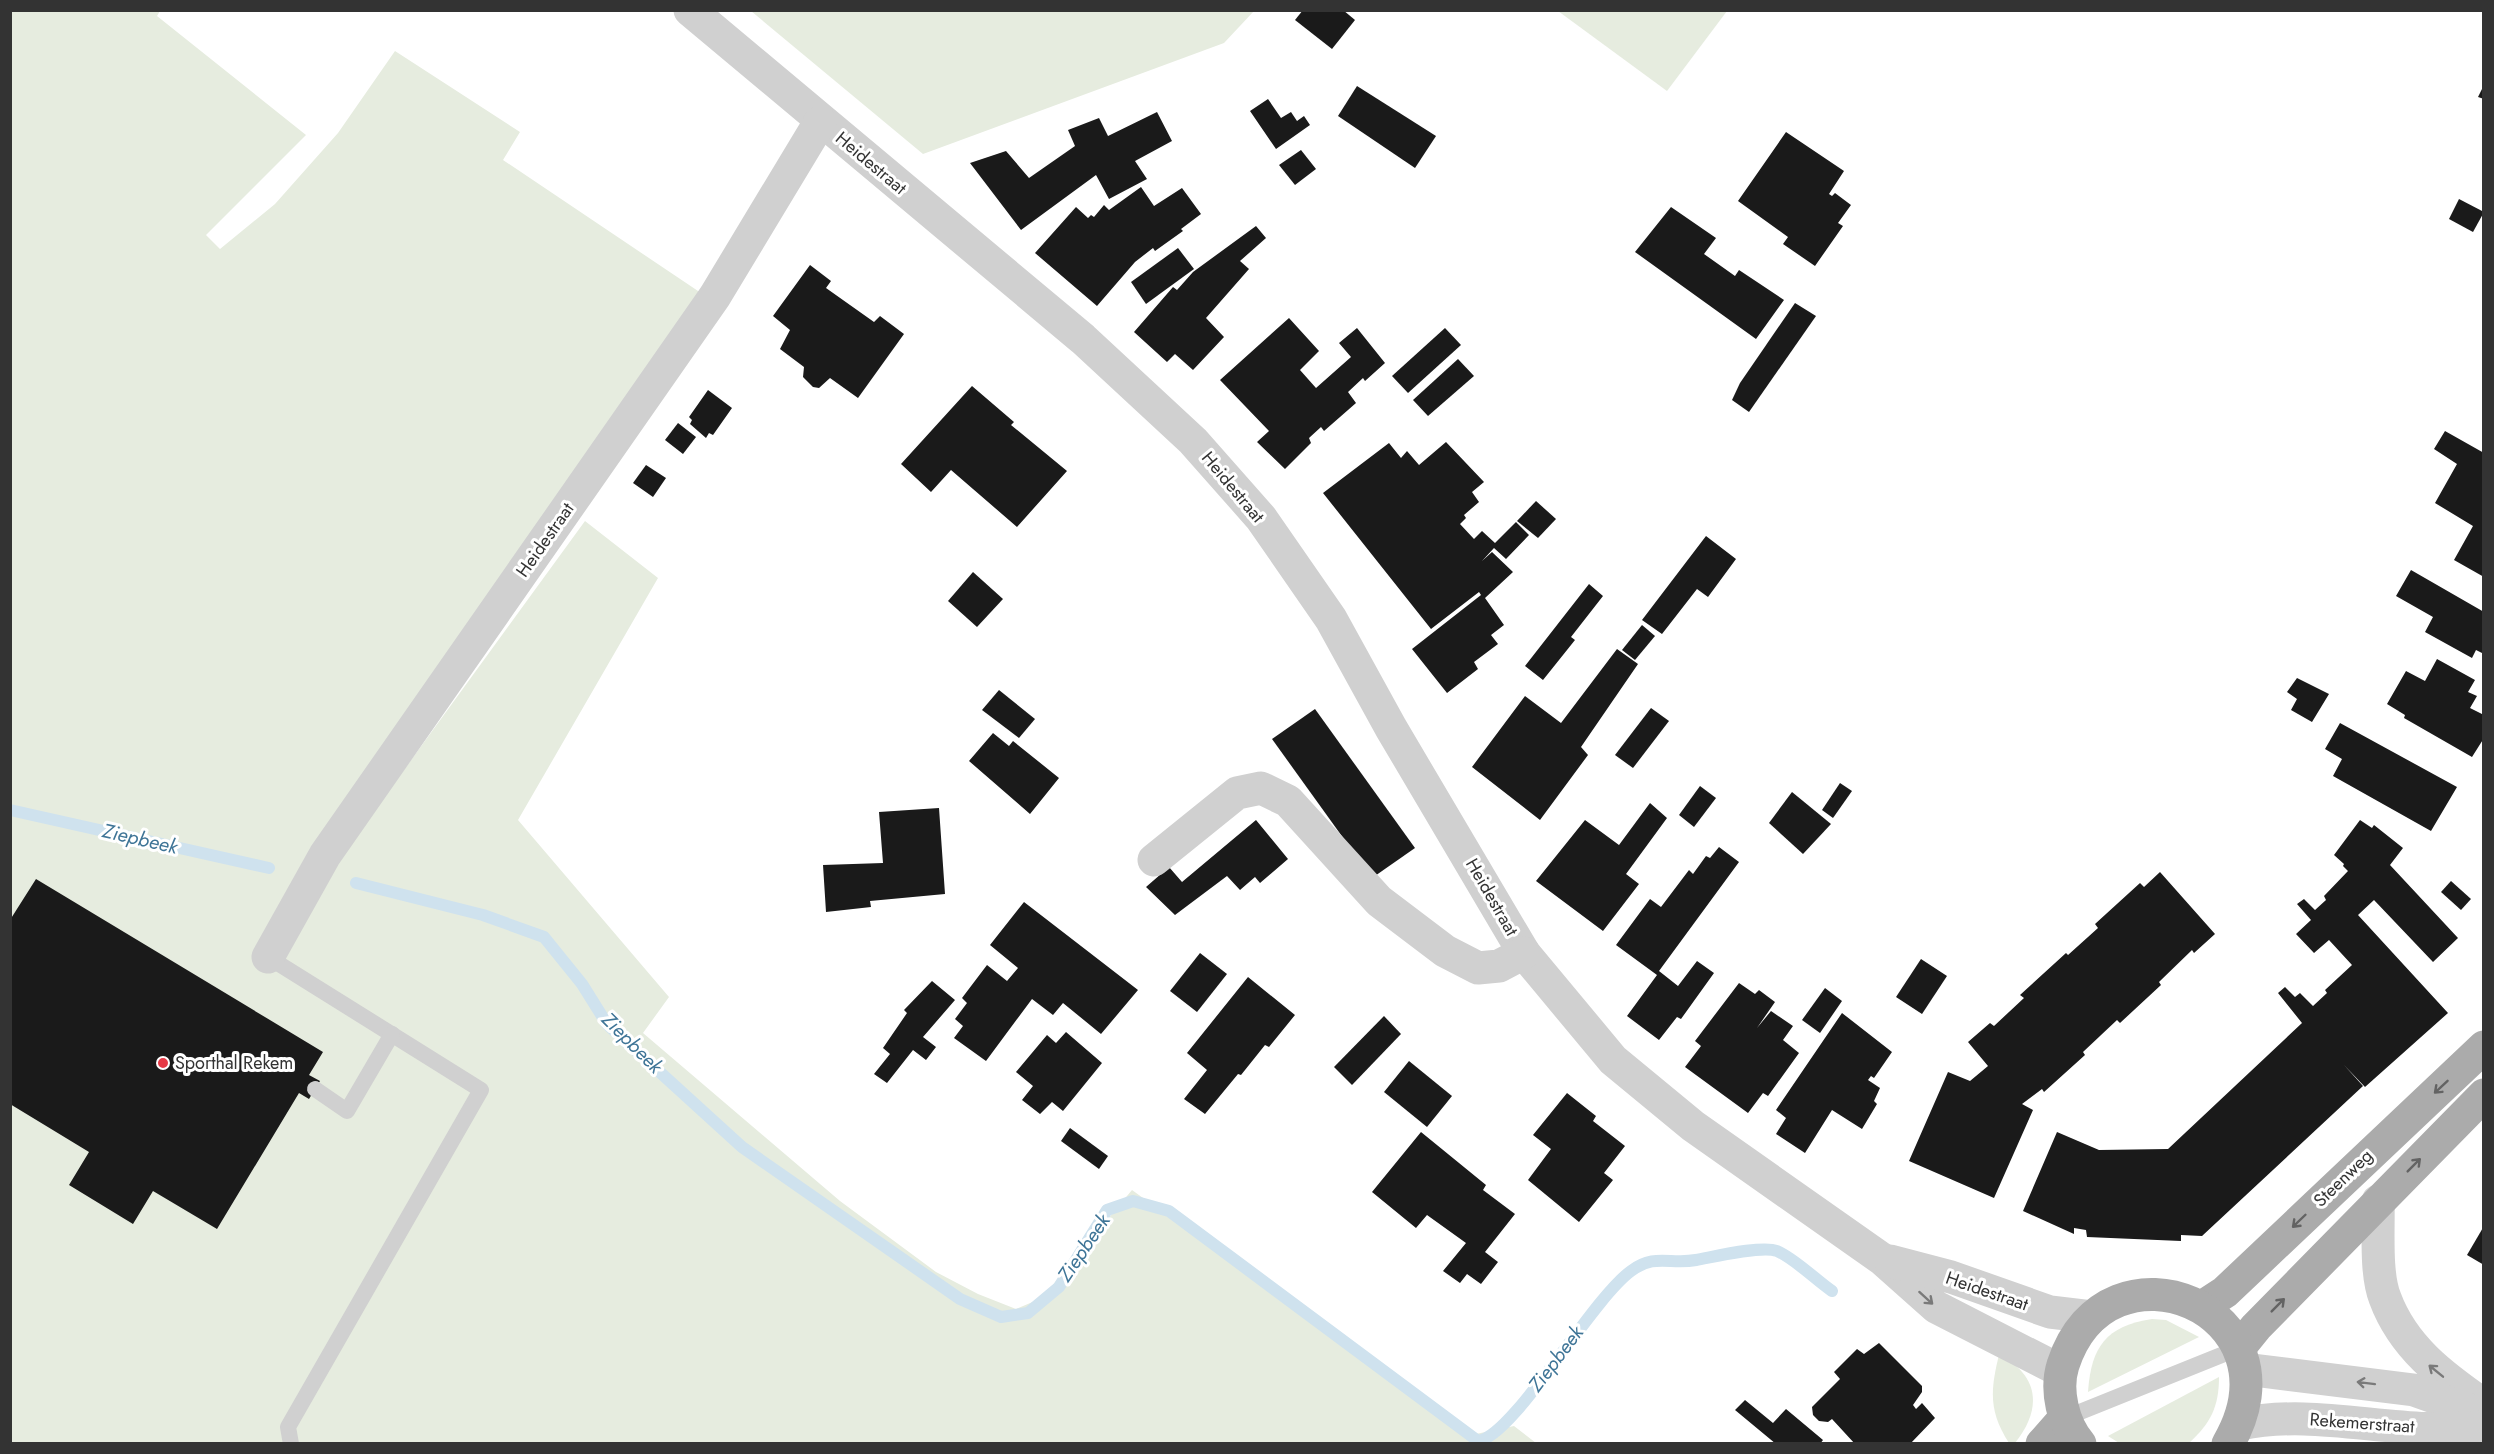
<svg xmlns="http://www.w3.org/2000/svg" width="2494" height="1454" viewBox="0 0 2494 1454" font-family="Jost,sans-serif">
	<rect width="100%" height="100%" fill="#fff"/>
	<g fill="#e6ecdf">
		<polygon points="10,11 160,11 157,16 306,135 206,235 220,249 275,204 338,133 395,51 520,132 503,160 704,295 366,822 585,521 658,578 518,820 669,997 643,1033 840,1201 936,1272 978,1294 1016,1309 1042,1298 1132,1190 1471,1435 1514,1426 1536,1443 11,1443"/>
		<polygon points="751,11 1254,11 1224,43 923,154"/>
		<polygon points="1558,11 1727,11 1667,91"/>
		<path d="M2152,1319L2166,1320L2199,1337L2088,1392C2091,1347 2106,1326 2152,1319Z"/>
		<path d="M1999,1355C2040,1375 2042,1410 2015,1443H2009C1989,1412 1990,1391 1999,1355Z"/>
		<path d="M2219,1377C2219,1406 2211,1423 2189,1443H2119L2108,1436Z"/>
	</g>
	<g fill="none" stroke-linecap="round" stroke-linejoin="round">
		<g stroke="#cfe2ee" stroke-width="12">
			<polyline points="10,810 269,868"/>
			<path d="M356,883L483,915L544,937L582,984L607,1024L742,1147L960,1299L1001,1317L1028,1313L1059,1287L1107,1210L1133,1201L1169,1211L1478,1441C1513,1437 1591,1300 1631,1271C1655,1253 1670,1265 1696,1260C1713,1257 1762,1245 1777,1251C1794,1258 1816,1280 1832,1291"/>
		</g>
	</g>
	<g fill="#1a1a1a">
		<polygon points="1303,10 1343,10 1355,20 1332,49 1295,20"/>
		<polygon points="2484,85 2484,99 2478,97"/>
		<polygon points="1357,86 1436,136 1415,168 1338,116"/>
		<polygon points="1268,99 1281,118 1291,112 1297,121 1304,116 1310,125 1276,149 1250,111"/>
		<polygon points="1157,112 1172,141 1135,161 1147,179 1109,199 1096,175 1021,230 970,163 1006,151 1029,178 1075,146 1068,130 1099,118 1108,136"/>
		<polygon points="1786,132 1844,171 1829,194 1832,196 1835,193 1851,205 1838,223 1843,226 1815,266 1783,244 1788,237 1738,201"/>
		<polygon points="1301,150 1316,169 1295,185 1279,165"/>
		<polygon points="1141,187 1154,206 1182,188 1201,214 1181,229 1183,231 1155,251 1153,248 1135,262 1097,306 1035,253 1076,207 1088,218 1091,215 1094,217 1104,205 1109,210"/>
		<polygon points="2459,199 2484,212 2473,232 2449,219"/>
		<polygon points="1671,207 1716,238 1704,254 1735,276 1739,270 1784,300 1756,339 1635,252"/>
		<polygon points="1256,226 1266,238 1240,261 1249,269 1206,318 1224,337 1193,370 1175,354 1167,362 1134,332 1173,287 1177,290 1193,272"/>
		<polygon points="1178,248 1194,269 1146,304 1131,282"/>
		<polygon points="810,265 831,281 826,288 874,322 880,316 904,334 858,398 830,378 819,388 813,387 803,377 804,367 780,349 790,330 773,316"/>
		<polygon points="1795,303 1816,316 1749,412 1732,400 1740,383"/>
		<polygon points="1289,318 1319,351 1300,370 1316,388 1351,357 1339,343 1357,328 1385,363 1365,381 1363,378 1348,392 1356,403 1324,431 1321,427 1309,438 1311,443 1285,469 1257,442 1269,431 1220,380"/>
		<polygon points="1445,328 1461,345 1408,393 1392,376"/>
		<polygon points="1458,359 1474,376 1428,416 1413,400"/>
		<polygon points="972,386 1014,422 1011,425 1067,471 1017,527 951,470 931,492 901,464"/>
		<polygon points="708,390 732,408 713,435 709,433 706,438 690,424 692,420 689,417"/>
		<polygon points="678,423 696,437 683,454 665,440"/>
		<polygon points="2445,431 2484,453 2484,577 2454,560 2473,526 2435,503 2457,464 2434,449"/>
		<polygon points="1446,442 1484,482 1472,492 1479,502 1464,515 1466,518 1460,524 1474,539 1482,531 1495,543 1516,522 1529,535 1506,559 1494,548 1482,561 1492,552 1513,572 1485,598 1504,625 1491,635 1498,644 1474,662 1478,669 1447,693 1412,649 1481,595 1479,592 1431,629 1323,493 1389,443 1401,458 1407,451 1419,465"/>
		<polygon points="646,465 666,478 653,497 633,483"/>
		<polygon points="1536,501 1556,519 1538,538 1517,521"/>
		<polygon points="1706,536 1736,559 1708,597 1697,589 1662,634 1642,620"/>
		<polygon points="2411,570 2484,612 2484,654 2476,650 2472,658 2425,632 2433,617 2396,596"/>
		<polygon points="973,572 1003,599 977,627 948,601"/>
		<polygon points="1589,584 1603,596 1571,637 1575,640 1543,680 1525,666"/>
		<polygon points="1642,625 1655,636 1635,660 1622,650"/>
		<polygon points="1617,649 1638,664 1581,747 1588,755 1540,820 1472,767 1525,696 1561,723"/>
		<polygon points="2437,659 2475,680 2468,692 2477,696 2470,708 2484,715 2484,738 2472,757 2404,718 2405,715 2387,704 2406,671 2425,681"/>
		<polygon points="2297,678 2329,694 2312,722 2291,710 2297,699 2287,692"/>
		<polygon points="999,690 1035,719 1019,738 982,710"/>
		<polygon points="1651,708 1669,721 1633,768 1615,755"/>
		<polygon points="1315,709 1415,848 1372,878 1272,739"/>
		<polygon points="2340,723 2457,787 2431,831 2333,776 2342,759 2325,749"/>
		<polygon points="993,733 1009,746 1013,741 1059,778 1030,814 969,761"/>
		<polygon points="1840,783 1852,791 1833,818 1822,810"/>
		<polygon points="1700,786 1716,798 1694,827 1679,815"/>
		<polygon points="1792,792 1831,824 1803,854 1769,823"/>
		<polygon points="1650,803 1667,818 1626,874 1639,884 1603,931 1536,881 1585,820 1619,845"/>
		<polygon points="939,808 945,894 870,901 871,907 826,912 823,865 883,863 879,812"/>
		<polygon points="1256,820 1288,859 1260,883 1255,877 1240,890 1227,876 1175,915 1146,887 1169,867 1182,882"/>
		<polygon points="2360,820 2372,828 2374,825 2403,848 2390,865 2458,938 2433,962 2374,900 2358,915 2448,1013 2365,1087 2344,1065 2363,1086 2202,1236 2181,1235 2181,1241 2087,1237 2086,1230 2074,1228 2074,1234 2023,1211 2057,1132 2099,1150 2168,1149 2302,1023 2278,993 2285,987 2295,997 2300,993 2313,1006 2327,993 2325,990 2352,965 2329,940 2314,953 2296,934 2311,920 2297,904 2304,899 2315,910 2326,900 2324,896 2348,871 2343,866 2344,864 2334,855"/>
		<polygon points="1719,847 1739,862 1659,971 1678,986 1697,961 1714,973 1681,1019 1677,1017 1659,1040 1627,1016 1657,975 1616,945 1650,899 1661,907 1689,870 1693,874 1706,856 1710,858"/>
		<polygon points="2160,872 2215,934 2194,953 2192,950 2159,982 2161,985 2120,1023 2117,1020 2083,1052 2085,1055 2044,1092 2042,1089 2022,1104 2033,1110 1994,1198 1909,1161 1948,1072 1970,1081 1988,1066 1968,1042 1990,1023 1994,1026 2024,998 2020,995 2066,953 2068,955 2098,928 2095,924 2140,883 2144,887"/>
		<polygon points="36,879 323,1052 309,1075 320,1081 315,1089 309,1099 299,1093 217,1229 153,1191 133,1224 69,1185 89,1152 10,1104 10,920"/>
		<polygon points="2451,881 2471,899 2461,910 2441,892"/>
		<polygon points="1024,902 1138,990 1101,1034 1063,1003 1053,1015 1032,999 986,1061 954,1038 963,1026 955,1019 967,1003 962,998 987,965 1007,981 1018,968 990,945"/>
		<polygon points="1200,953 1227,974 1197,1012 1170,991"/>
		<polygon points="1921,959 1947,976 1922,1014 1896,997"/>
		<polygon points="1248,977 1295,1015 1269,1047 1265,1045 1241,1075 1238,1074 1205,1114 1184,1099 1207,1070 1187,1053"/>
		<polygon points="932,981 955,1000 923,1037 936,1047 926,1060 913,1050 887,1083 874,1074 890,1054 883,1048 907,1013 904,1010"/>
		<polygon points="1739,983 1755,994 1759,990 1775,1002 1757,1028 1771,1011 1793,1026 1783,1040 1799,1053 1768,1096 1763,1093 1748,1113 1685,1067 1701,1046 1695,1041"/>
		<polygon points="1825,988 1842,1001 1820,1033 1802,1020"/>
		<polygon points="1842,1013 1892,1052 1874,1078 1871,1076 1868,1080 1880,1088 1874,1101 1877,1104 1862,1129 1832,1110 1805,1153 1776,1134 1786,1118 1776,1110"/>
		<polygon points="1384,1016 1401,1034 1352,1085 1334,1067"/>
		<polygon points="1066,1032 1102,1063 1063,1111 1052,1102 1040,1114 1022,1100 1033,1086 1016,1072 1047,1035 1056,1043"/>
		<polygon points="1409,1061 1452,1096 1427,1127 1384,1092"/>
		<polygon points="1567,1093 1596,1116 1593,1121 1625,1146 1604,1173 1613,1180 1579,1222 1528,1180 1551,1149 1533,1135"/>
		<polygon points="1070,1128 1108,1156 1099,1169 1061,1141"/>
		<polygon points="1421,1132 1486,1185 1483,1190 1515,1214 1485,1252 1498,1262 1481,1284 1467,1274 1460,1283 1443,1271 1466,1243 1427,1215 1416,1228 1372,1192"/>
		<polygon points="2484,1226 2484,1265 2467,1255"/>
		<polygon points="1879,1343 1922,1386 1922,1392 1913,1405 1916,1409 1922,1403 1935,1418 1910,1444 1855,1444 1832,1419 1828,1422 1819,1421 1813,1415 1812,1407 1840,1379 1834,1372 1857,1349 1864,1354"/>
		<polygon points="1745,1400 1773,1423 1786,1409 1823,1440 1820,1444 1776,1444 1735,1410"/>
	</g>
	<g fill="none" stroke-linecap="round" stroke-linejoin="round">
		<g stroke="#d0d0d0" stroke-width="16">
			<polyline points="268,957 481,1090 288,1427 291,1444"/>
			<polyline points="315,1089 347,1111 392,1034"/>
			<polyline points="2065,1418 2239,1348"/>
		</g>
		<g stroke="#d0d0d0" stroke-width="33">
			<polyline points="690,10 1083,339 1193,441 1261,518 1331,619 1391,728 1524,953 1613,1060 1693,1126 1882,1259 1936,1307 2061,1371"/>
			<polyline points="1154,860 1237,793 1261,788 1288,801 1379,901 1445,951 1478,968 1499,966 1524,953"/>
			<polyline points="268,957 325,855 715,296 820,122"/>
			<path d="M2378,1201C2379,1228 2375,1273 2385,1298C2403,1347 2442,1376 2484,1405"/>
			<polyline points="1890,1261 1951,1277 2050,1312 2092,1317"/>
			<polyline points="2245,1369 2414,1390 2473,1411"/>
			<path d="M2240,1424C2320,1407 2403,1438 2484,1426"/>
		</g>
		<g stroke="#ababab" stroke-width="33">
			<polyline points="2202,1307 2225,1292 2484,1047"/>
			<polyline points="2239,1348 2256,1327 2484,1095"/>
			<polyline points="2042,1444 2065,1418"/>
			<path d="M2080,1444C2063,1424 2055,1390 2063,1365C2107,1228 2306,1310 2228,1444"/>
		</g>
	</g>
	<defs><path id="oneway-shaft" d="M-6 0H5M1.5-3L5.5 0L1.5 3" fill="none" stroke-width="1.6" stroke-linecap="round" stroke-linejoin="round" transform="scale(1.5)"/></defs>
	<g stroke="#636363">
		<use href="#oneway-shaft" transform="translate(2441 1087) rotate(137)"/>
		<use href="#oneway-shaft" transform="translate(2414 1165) rotate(-45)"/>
		<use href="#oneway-shaft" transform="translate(2299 1221) rotate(136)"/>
		<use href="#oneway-shaft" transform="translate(2278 1305) rotate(-45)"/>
	</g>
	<g stroke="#7a7a7a">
		<use href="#oneway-shaft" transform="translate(1926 1298) rotate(42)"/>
		<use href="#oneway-shaft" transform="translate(2436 1371) rotate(-141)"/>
		<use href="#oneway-shaft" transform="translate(2366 1383) rotate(-173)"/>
	</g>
	<circle fill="#e63946" stroke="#fff" stroke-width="2" cx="163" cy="1063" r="6"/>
	<g text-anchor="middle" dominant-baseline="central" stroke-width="6" stroke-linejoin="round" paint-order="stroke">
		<g font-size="18" fill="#333" stroke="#fff">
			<text transform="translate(871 163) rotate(40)">Heidestraat</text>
			<text transform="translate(1233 487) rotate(50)">Heidestraat</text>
			<text transform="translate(545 540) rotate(-55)">Heidestraat</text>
			<text transform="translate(1492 897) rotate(60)">Heidestraat</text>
			<text transform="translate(2343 1178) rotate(-44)">Steenweg</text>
			<text transform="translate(1987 1291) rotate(19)">Heidestraat</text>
			<text transform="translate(2362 1423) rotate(4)">Rekemerstraat</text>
		</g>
		<g font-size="18" fill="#333" stroke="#fff" text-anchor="start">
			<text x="175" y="1063">Sporthal Rekem</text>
		</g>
		<g font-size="20" font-style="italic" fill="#3f7597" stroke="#fff">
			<text transform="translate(140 839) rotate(13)">Ziepbeek</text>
			<text transform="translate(632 1043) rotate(45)">Ziepbeek</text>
			<text transform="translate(1084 1248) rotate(-56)">Ziepbeek</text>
			<text transform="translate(1556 1359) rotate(-53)">Ziepbeek</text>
		</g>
	</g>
	<rect width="2494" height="1454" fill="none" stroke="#333333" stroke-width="24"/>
</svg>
